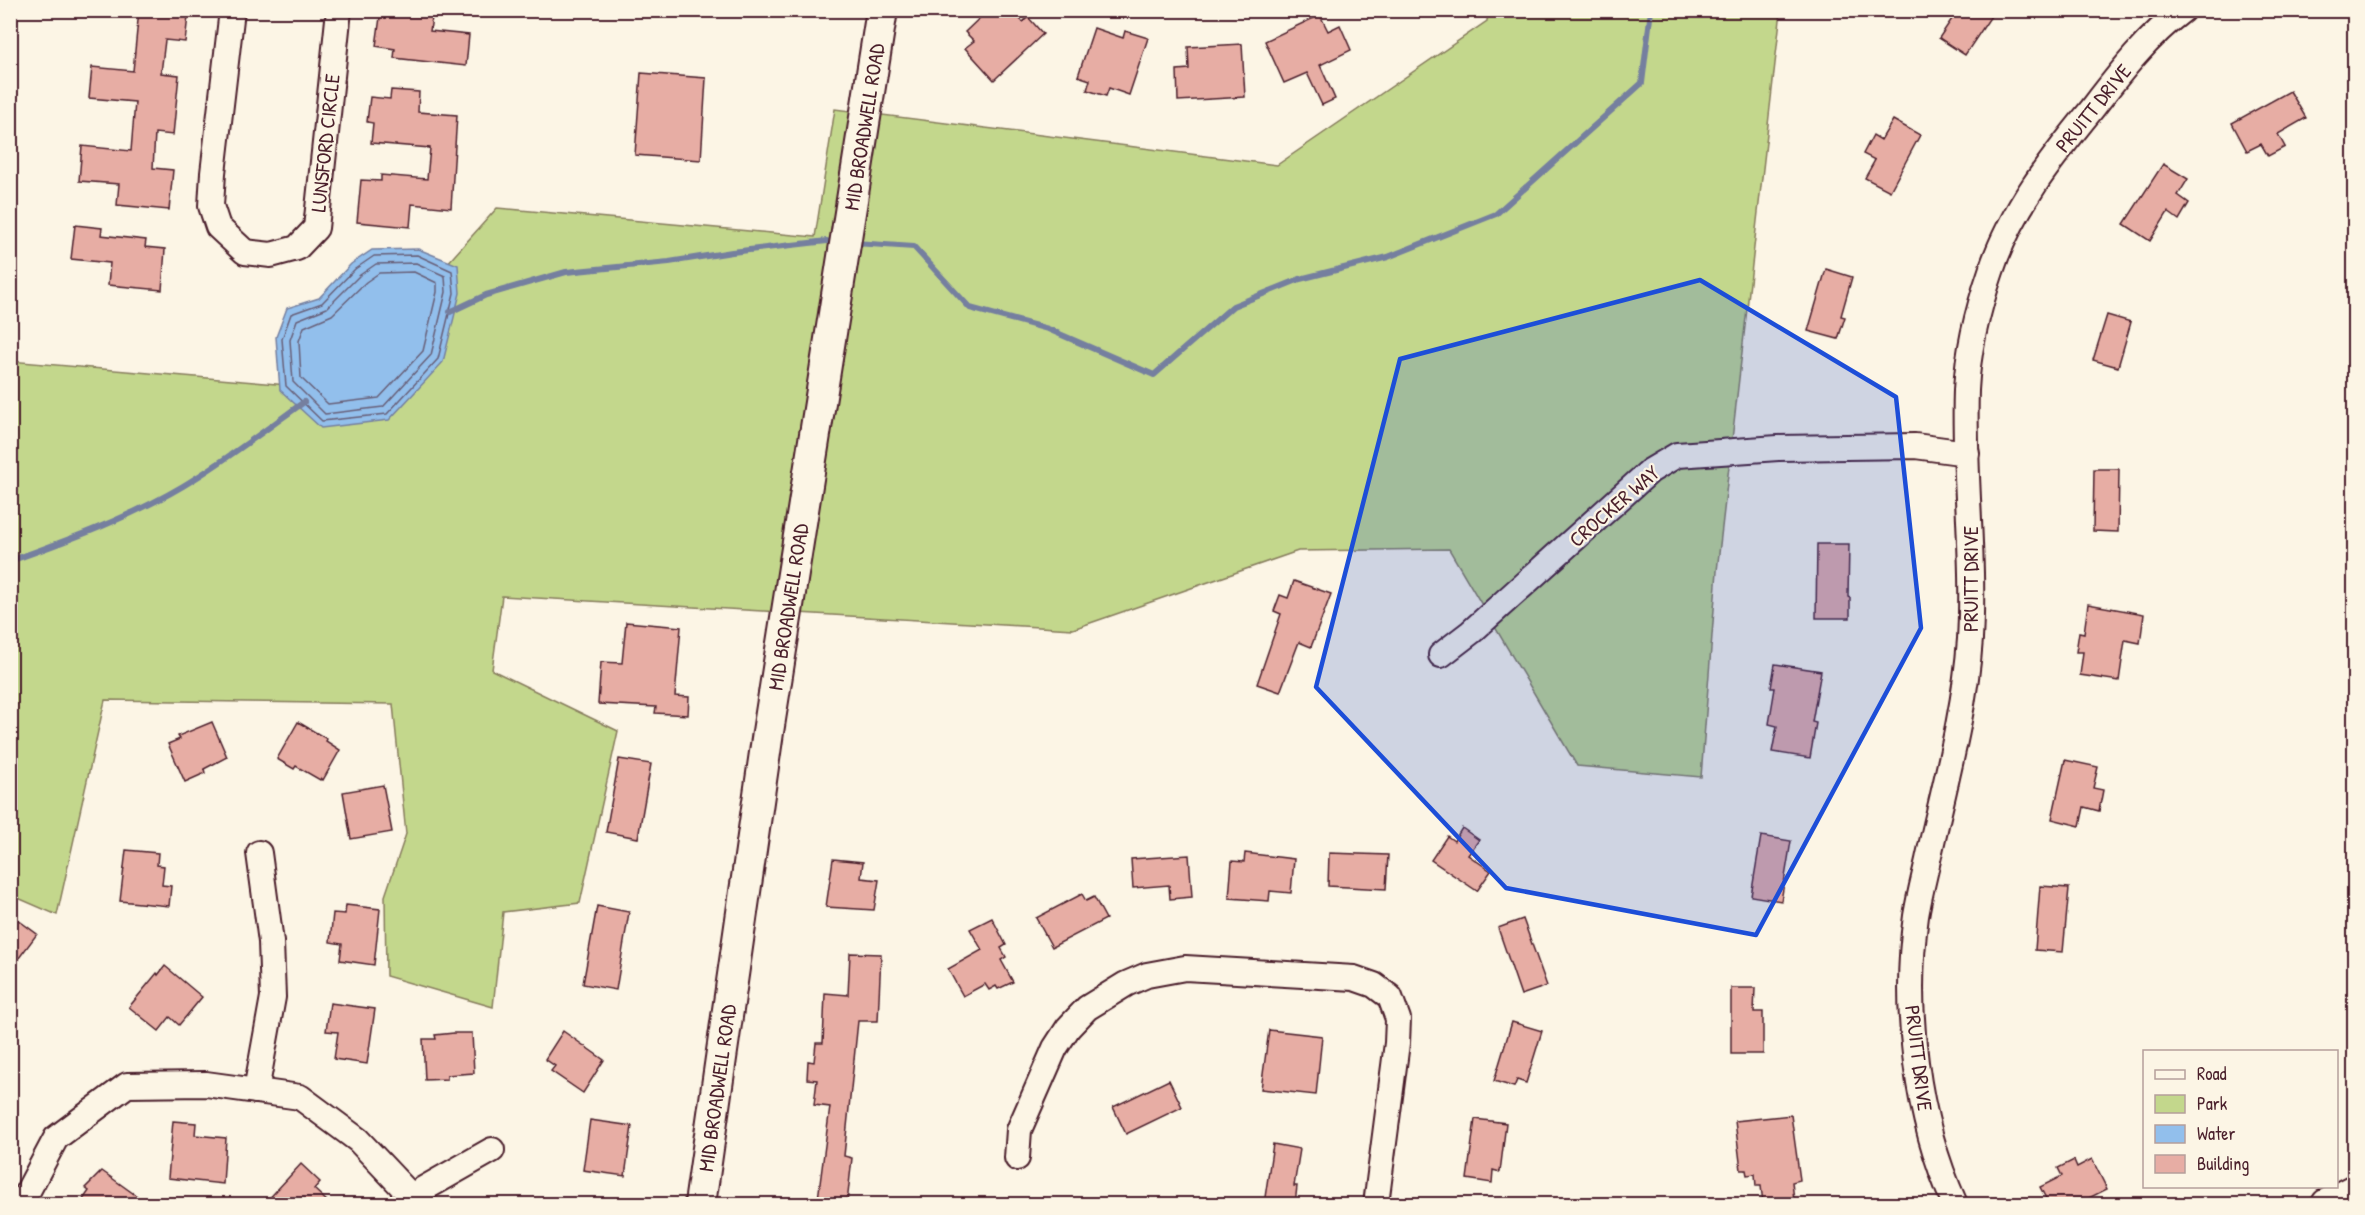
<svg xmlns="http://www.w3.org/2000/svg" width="2365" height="1215" viewBox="0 0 2365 1215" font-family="'Patrick Hand',sans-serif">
	<rect width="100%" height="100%" fill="#fcf5e5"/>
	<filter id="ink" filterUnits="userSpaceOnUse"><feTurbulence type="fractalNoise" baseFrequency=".0167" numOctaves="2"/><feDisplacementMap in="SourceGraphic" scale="12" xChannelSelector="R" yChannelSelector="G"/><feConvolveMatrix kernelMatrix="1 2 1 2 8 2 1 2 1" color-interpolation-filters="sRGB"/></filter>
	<g filter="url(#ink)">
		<polygon fill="#c3d78c" stroke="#867b5c" stroke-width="1.5" points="1488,11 1781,11 1717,571 1701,777 1577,766 1449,549 1298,551 1073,629 502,596 492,670 618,731 580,903 503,912 493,1007 386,976 385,896 406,834 393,704 105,700 57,915 11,895 10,361 335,389 497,208 815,237 835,109 1277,165 1487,21"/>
		<polygon fill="#92bfec" stroke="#757f9f" stroke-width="1.5" points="418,249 458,265 460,293 443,362 389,420 321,428 280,390 276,337 287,308 319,298 351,264 372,250"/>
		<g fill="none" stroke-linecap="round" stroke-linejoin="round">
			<g stroke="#675f78" stroke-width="1.5">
				<polygon points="417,255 452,271 454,293 438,359 387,414 322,421 286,386 282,339 291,314 322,303 355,269 374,256"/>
				<polygon points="416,263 445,276 446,292 431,355 383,407 325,414 293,382 290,340 297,320 327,308 360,275 376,264"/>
				<polygon points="414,272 437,283 437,292 423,351 379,398 328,404 301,378 299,341 304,327 332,315 366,282 379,273"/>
			</g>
			<g stroke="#757f9f" stroke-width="6">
				<polyline points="855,243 914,247 970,308 1048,329 1154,375 1233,306 1300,279 1388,257 1496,214 1642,83 1651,10"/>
				<polyline points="450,312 486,295 566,272 669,262 732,252 827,241"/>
				<path d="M10,561C69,540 129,518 183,486C225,461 264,431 304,402"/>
			</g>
		</g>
		<g fill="#e7ada4" stroke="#4a1f2b" stroke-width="1.5">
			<polygon points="139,10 182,10 182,15 188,16 185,42 165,40 161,73 179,75 173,135 155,133 153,168 173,170 169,210 117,205 119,184 79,181 82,146 131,151 135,102 89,98 92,67 133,71"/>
			<polygon points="381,10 433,10 430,31 469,35 466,66 394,58 395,49 376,46"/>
			<polygon points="988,10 1011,10 1023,22 1028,17 1043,34 994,80 965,48 974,41 965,32"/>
			<polygon points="1958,10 1995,10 1965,55 1939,38"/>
			<polygon points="1320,15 1328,31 1340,25 1351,50 1320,65 1335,99 1322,105 1307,73 1284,83 1265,41"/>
			<polygon points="1094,28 1123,38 1125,31 1148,38 1129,95 1109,88 1106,96 1087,90 1090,80 1078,76"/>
			<polygon points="1242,44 1245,97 1178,101 1177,70 1189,69 1188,47"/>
			<polygon points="641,73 706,78 701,160 635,155"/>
			<polygon points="391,90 419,92 418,112 457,115 451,208 412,204 410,227 357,222 361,180 381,181 381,175 427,179 430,148 371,143 373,123 367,122 370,97 390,99"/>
			<polygon points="2290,91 2306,118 2278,134 2285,147 2268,156 2261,144 2247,151 2232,123"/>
			<polygon points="1893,120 1920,135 1890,191 1865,178 1875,160 1863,154 1873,135 1881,140"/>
			<polygon points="2163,164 2188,179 2178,195 2189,203 2179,220 2168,212 2150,241 2124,224"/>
			<polygon points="75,225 102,228 101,235 146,240 145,247 165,249 162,290 108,285 110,263 71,259"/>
			<polygon points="1826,269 1852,277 1841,316 1845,317 1838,339 1808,331"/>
			<polygon points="2107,315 2131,322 2118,367 2093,360"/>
			<polygon points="2094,469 2119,469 2118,532 2093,531"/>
			<polygon points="1817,544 1849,544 1848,597 1850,598 1850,618 1816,618"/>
			<polygon points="1294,581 1331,594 1311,647 1299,642 1280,692 1257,684 1281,614 1274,611 1280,595 1288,598"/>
			<polygon points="2088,604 2144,614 2140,643 2125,640 2119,681 2080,675 2083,652 2076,652 2079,632 2084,633"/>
			<polygon points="626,622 681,627 675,696 689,697 688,715 655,713 656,707 598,704 601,662 622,663"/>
			<polygon points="1775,664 1821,671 1812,722 1816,723 1810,758 1772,752 1777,726 1769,724 1775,688 1771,688"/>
			<polygon points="212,722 227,757 204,769 205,773 185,782 168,744 180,739 178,736"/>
			<polygon points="298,722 327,739 326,741 340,750 323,780 321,778 320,780 296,766 294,769 277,759"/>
			<polygon points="619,759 651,764 638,838 606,832"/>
			<polygon points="2065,760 2098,767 2093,788 2103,790 2099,811 2084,807 2080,826 2052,819"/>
			<polygon points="383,785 392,832 351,839 343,792"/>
			<polygon points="1462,828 1479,840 1468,855 1491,871 1477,891 1431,860 1447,836 1454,841"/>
			<polygon points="1761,836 1791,841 1781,901 1751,896"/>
			<polygon points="126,850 158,853 157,865 164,866 162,885 171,886 169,906 120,901"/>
			<polygon points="1245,853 1294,859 1291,893 1270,891 1269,901 1229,898 1232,861 1244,862"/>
			<polygon points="1329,853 1388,855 1386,889 1328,886"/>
			<polygon points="1189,855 1192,897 1170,899 1169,885 1133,888 1131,859"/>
			<polygon points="833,859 863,862 861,878 879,880 874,910 826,907"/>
			<polygon points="2040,886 2069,888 2063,952 2035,950"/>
			<polygon points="1082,894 1086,901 1094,897 1106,919 1052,947 1036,918"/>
			<polygon points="346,905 380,909 374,965 340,960 342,944 330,942 333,913 345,914"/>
			<polygon points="597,906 629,912 616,990 583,984"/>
			<polygon points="10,914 37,934 10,970"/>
			<polygon points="992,918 1006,945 1001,948 1006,957 1001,960 1013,982 998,989 996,986 989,990 985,984 963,996 948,969 982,950 970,929"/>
			<polygon points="1523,919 1547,986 1521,995 1498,928"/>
			<polygon points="850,953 881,954 878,1021 858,1021 844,1156 852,1158 847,1203 818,1199 830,1107 814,1105 817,1080 807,1079 808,1061 814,1062 816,1043 823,1043 825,993 848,995"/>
			<polygon points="165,966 202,997 179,1025 170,1017 159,1031 129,1007 157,973 158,975"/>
			<polygon points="1731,988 1755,988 1754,1012 1763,1012 1763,1054 1731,1054"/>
			<polygon points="330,1003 375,1009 367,1064 334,1059 338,1032 326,1031"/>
			<polygon points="1512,1022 1542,1031 1526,1083 1517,1080 1514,1087 1494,1081"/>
			<polygon points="1269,1030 1322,1036 1316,1095 1261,1089"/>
			<polygon points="563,1031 604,1060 583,1093 551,1071 555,1066 545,1059"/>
			<polygon points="454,1033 472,1033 474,1073 447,1075 447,1079 425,1080 423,1039 436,1039 435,1035"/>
			<polygon points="1169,1080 1182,1107 1126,1134 1113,1107"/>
			<polygon points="1791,1115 1800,1180 1792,1182 1794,1200 1763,1203 1761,1186 1756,1186 1755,1174 1747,1175 1746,1170 1741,1170 1735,1121"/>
			<polygon points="1475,1119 1506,1123 1500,1172 1493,1170 1492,1183 1467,1179"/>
			<polygon points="590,1120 632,1126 625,1176 583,1170"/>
			<polygon points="173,1121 196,1123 195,1135 226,1138 223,1184 168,1178"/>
			<polygon points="1273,1144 1300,1149 1294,1186 1297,1186 1295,1204 1264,1204"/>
			<polygon points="2092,1159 2107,1189 2077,1204 2049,1204 2040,1187 2062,1176 2058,1168 2074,1160 2077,1167"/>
			<polygon points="301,1164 320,1182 314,1189 330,1204 264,1204"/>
			<polygon points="102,1171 148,1204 80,1204 89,1191 85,1188"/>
		</g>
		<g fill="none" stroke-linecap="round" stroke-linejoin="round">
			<defs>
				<g id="minor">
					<polyline points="232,10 213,173 211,206 218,227 245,252 271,255 297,248 316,228 339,10"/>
					<polyline points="1441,655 1471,632 1650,471 1677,455 1778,448 1915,446 1967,453"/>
					<polyline points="256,1091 273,997 271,942 259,853"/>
					<polyline points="1017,1158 1019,1130 1055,1048 1068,1028 1087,1008 1126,984 1147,975 1185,968 1354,978 1374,985 1390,997 1398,1019 1397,1043 1376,1204"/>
					<polyline points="411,1196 492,1150"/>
					<polyline points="21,1204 56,1138 127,1085 206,1084 300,1097 358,1140 411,1196 415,1204"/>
					<path d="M1955,1204C1916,1119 1903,1008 1916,916C1919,897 1924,878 1928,860C1944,787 1965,713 1970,639C1975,556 1963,473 1966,390C1968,350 1978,309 1991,271C2011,210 2052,158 2092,109C2119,74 2147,37 2183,10"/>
				</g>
				<g id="tertiary">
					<polyline points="700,1204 768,732 882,10"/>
					<polyline points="2327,1204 2354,1190"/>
				</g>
			</defs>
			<use href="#minor" stroke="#4a1f2b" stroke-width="28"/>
			<use href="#tertiary" stroke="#4a1f2b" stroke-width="34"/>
			<use href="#minor" stroke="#fcf5e5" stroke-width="24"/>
			<use href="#tertiary" stroke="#fcf5e5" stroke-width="30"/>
		</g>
	</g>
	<path fill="#1d4ed8" fill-opacity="0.2" stroke="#1d4ed8" stroke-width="4.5" stroke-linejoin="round" d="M1700,280L1896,397L1921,628L1756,935L1506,888L1316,687L1400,359Z"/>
	<g text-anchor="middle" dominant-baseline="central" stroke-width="4.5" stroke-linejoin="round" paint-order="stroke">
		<g font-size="21" fill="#4a1f2b" stroke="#fcf5e5">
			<text transform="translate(2093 108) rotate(-51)">PRUITT DRIVE</text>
			<text transform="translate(864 127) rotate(-81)">MID BROADWELL ROAD</text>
			<text transform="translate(325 143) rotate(-84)">LUNSFORD CIRCLE</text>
			<text transform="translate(1614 506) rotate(-41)">CROCKER WAY</text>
			<text transform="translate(1970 579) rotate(-90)">PRUITT DRIVE</text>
			<text transform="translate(788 607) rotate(-81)">MID BROADWELL ROAD</text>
			<text transform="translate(1919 1058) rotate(83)">PRUITT DRIVE</text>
			<text transform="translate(717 1088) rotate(-82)">MID BROADWELL ROAD</text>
		</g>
	</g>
	<rect width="2365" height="1215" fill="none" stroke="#fcf5e5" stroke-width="36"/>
	<rect x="18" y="18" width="2329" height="1179" fill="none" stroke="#4a1f2b" stroke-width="2" filter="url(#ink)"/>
	<rect x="2143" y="1050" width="195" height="138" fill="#fcf5e5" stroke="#b59f9b" stroke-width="1.5"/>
	<rect x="2155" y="1070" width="30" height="9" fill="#fcf5e5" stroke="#b59f9b" stroke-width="1.5"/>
	<text x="2197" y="1080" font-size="18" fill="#4a1f2b">Road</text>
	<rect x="2155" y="1095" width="30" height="18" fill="#c3d78c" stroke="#b59f9b" stroke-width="1.5"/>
	<text x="2197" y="1110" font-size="18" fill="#4a1f2b">Park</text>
	<rect x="2155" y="1125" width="30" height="18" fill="#92bfec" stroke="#b59f9b" stroke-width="1.5"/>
	<text x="2197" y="1140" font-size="18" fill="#4a1f2b">Water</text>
	<rect x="2155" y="1155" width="30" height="18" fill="#e7ada4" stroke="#b59f9b" stroke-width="1.5"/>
	<text x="2197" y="1170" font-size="18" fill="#4a1f2b">Building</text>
</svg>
